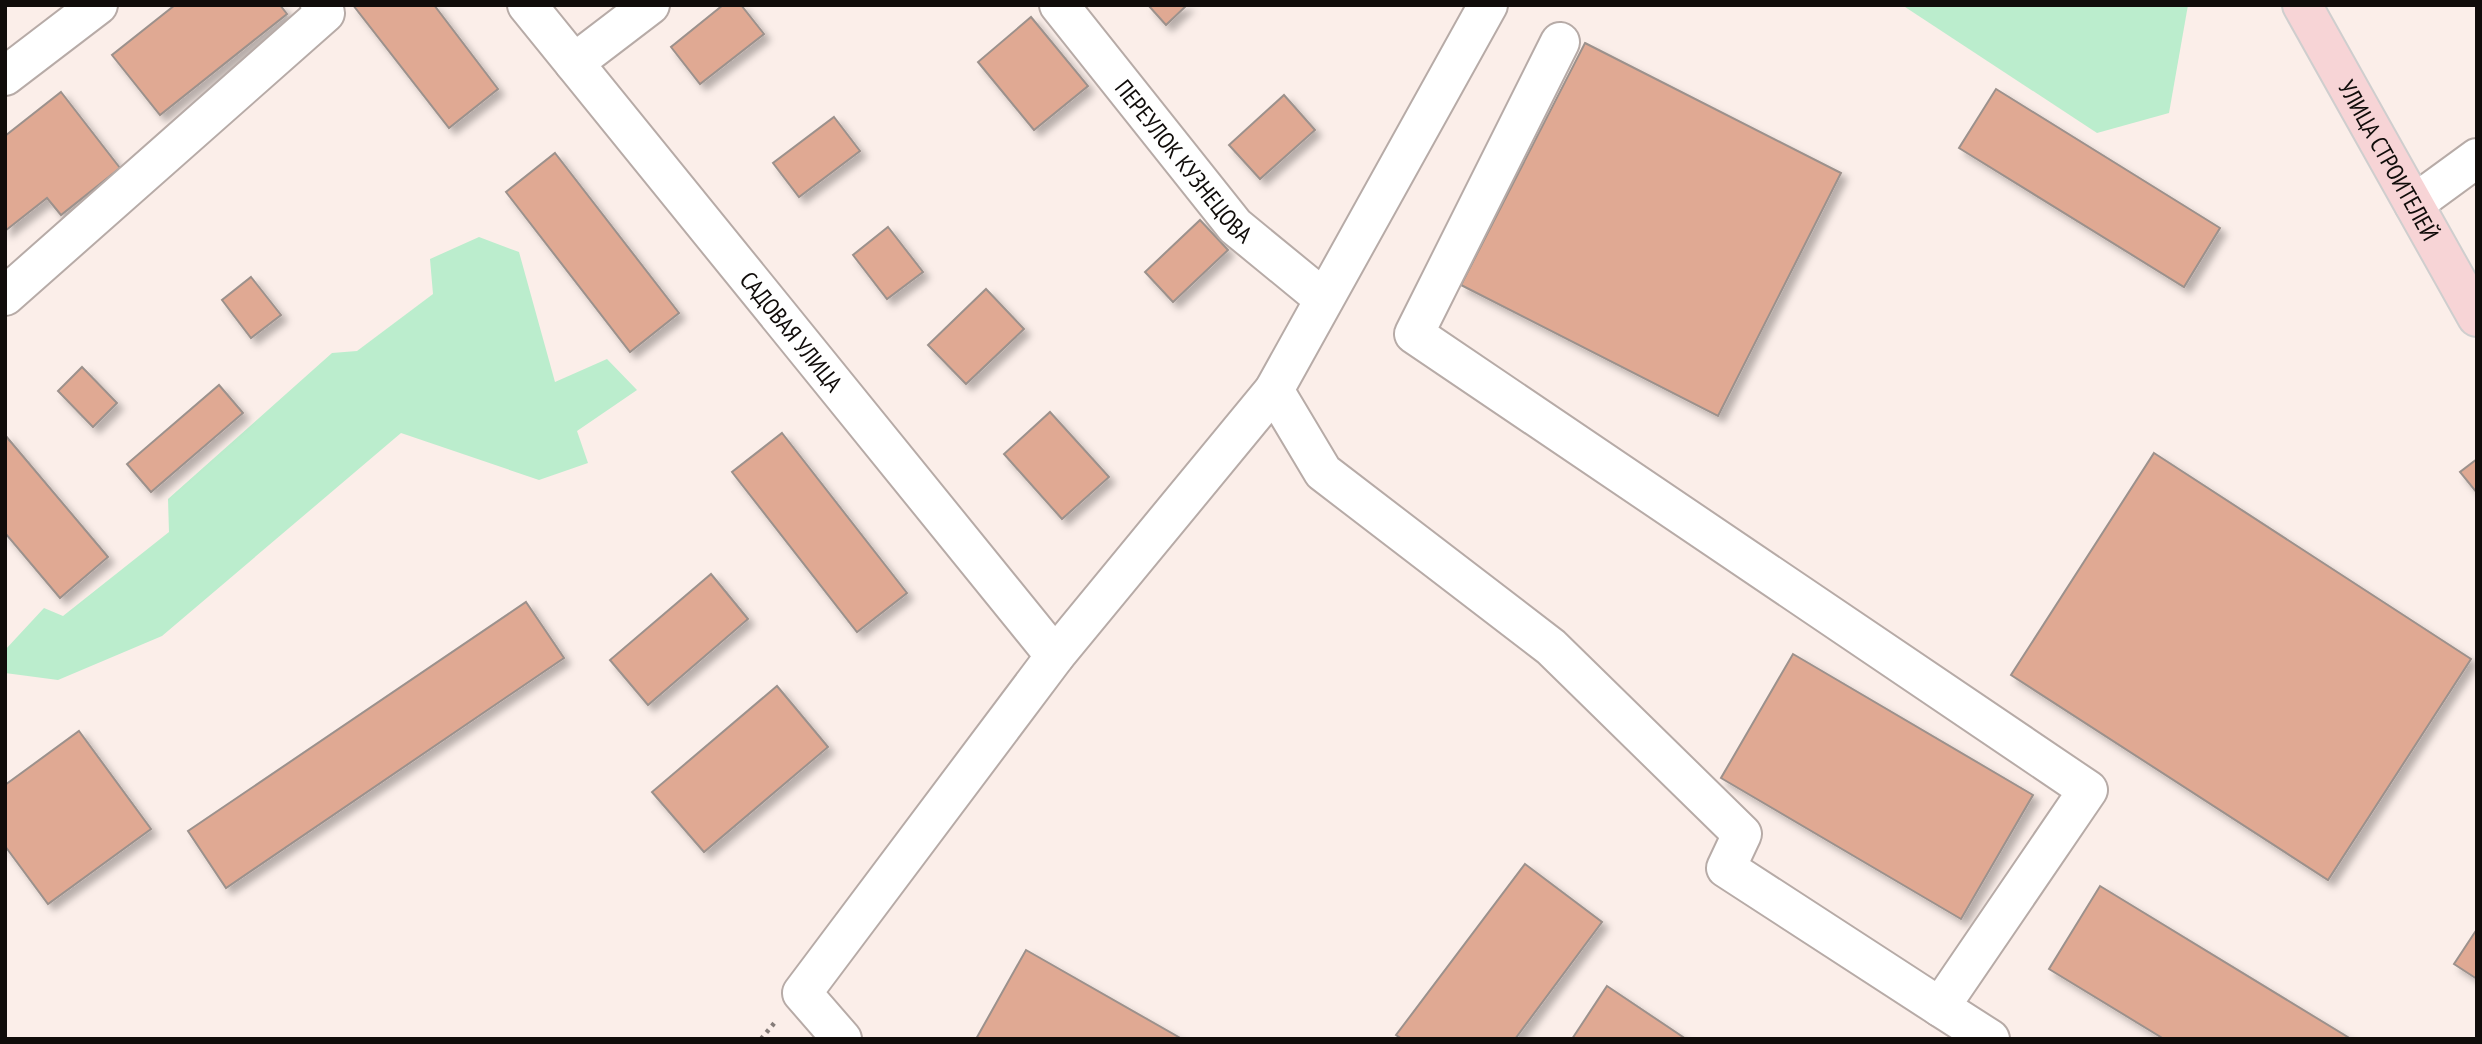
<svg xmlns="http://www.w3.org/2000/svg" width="2482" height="1044" viewBox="0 0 2482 1044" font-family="'PT Sans Narrow',sans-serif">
	<defs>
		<filter id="shadow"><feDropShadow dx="6" dy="6" stdDeviation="3.5" flood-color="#0004"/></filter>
	</defs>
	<rect width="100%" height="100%" fill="#fbeee9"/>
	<g fill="#bbedcd">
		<polygon points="1902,5 2188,5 2169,113 2097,133"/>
		<polygon points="479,237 519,252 555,382 607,359 637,390 577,431 588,463 539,480 401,433 162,636 58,680 5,673 5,650 44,608 63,616 169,532 168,499 332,353 357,351 433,294 430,259"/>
	</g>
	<g fill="#e0a993" stroke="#9c918c" stroke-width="2" filter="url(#shadow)">
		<polygon points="175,5 280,5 287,14 160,115 112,55"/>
		<polygon points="353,5 434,5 498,89 449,128"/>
		<polygon points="723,5 741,5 764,34 700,84 671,47"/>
		<polygon points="1148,5 1187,5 1166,25"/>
		<polygon points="1031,17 1088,86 1034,130 978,62"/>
		<polygon points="1585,43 1841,173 1718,416 1461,285"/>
		<polygon points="1996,89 2220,228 2184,287 1959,148"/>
		<polygon points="61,92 120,168 61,215 47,198 5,231 5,136"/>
		<polygon points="1284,95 1315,130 1260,179 1229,145"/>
		<polygon points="834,117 860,151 799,197 773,163"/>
		<polygon points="555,153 679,313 630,352 506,192"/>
		<polygon points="1200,220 1228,250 1173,302 1145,272"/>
		<polygon points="888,227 923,272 887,299 853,255"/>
		<polygon points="251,277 281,315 251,338 222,300"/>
		<polygon points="986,289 1024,329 966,384 928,345"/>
		<polygon points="82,367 117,403 93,427 58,391"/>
		<polygon points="219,385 243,413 151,492 127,464"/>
		<polygon points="1050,412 1109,477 1062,519 1004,454"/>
		<polygon points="782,433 907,593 857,632 732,472"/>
		<polygon points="5,435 108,557 60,598 5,533"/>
		<polygon points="2154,453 2471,659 2328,880 2011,675"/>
		<polygon points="2477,459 2477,493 2460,472"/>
		<polygon points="711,574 748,619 648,705 610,660"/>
		<polygon points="526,602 564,658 226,888 188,831"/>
		<polygon points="1793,654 2033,795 1961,919 1721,778"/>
		<polygon points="777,686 828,747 704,852 652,792"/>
		<polygon points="79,731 151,829 48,904 5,846 5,785"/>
		<polygon points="1525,864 1602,922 1515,1039 1402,1039 1396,1035"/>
		<polygon points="2100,886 2351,1039 2164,1039 2049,969"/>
		<polygon points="2477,929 2477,979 2454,964"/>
		<polygon points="1026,950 1182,1039 976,1039"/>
		<polygon points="1607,986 1686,1039 1572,1039"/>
	</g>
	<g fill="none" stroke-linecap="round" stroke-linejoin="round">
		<defs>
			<g id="minor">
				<path id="s1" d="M527,5L1055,656"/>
				<path id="s2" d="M1059,5L1235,226L1324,299"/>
				<polyline points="1560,42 1414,334 2088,790 1940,1007 1990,1039"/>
				<polyline points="574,63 650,5"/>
				<polyline points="5,76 98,5"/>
				<polyline points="2414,204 2477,158"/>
				<polyline points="5,296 325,13 320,5"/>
				<polyline points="1274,390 1323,472 1551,647 1742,834 1726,868 1940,1007"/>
				<polyline points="842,1039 802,993 1055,656 1274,390 1488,5"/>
			</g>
			<g id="major">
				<path id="s3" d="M2302,5L2477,317"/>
			</g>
		</defs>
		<use href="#minor" stroke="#b7aba7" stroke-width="42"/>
		<use href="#major" stroke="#cfcece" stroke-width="42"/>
		<polyline stroke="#857c79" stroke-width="4.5" stroke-dasharray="3.5 5" stroke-linecap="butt" points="761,1039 776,1021"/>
		<use href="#minor" stroke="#fff" stroke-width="38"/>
		<use href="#major" stroke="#f7d4d6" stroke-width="38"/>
	</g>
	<g text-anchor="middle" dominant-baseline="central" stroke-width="5" stroke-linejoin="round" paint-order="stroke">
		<g font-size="24" fill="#100c0a" stroke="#fff">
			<text stroke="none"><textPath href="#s2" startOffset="200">ПЕРЕУЛОК КУЗНЕЦОВА</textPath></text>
			<text stroke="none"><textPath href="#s3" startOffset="178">УЛИЦА СТРОИТЕЛЕЙ</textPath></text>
			<text stroke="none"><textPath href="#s1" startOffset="420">САДОВАЯ УЛИЦА</textPath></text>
		</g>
	</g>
	<rect width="2482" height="1044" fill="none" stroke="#100c0a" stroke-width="14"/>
</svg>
